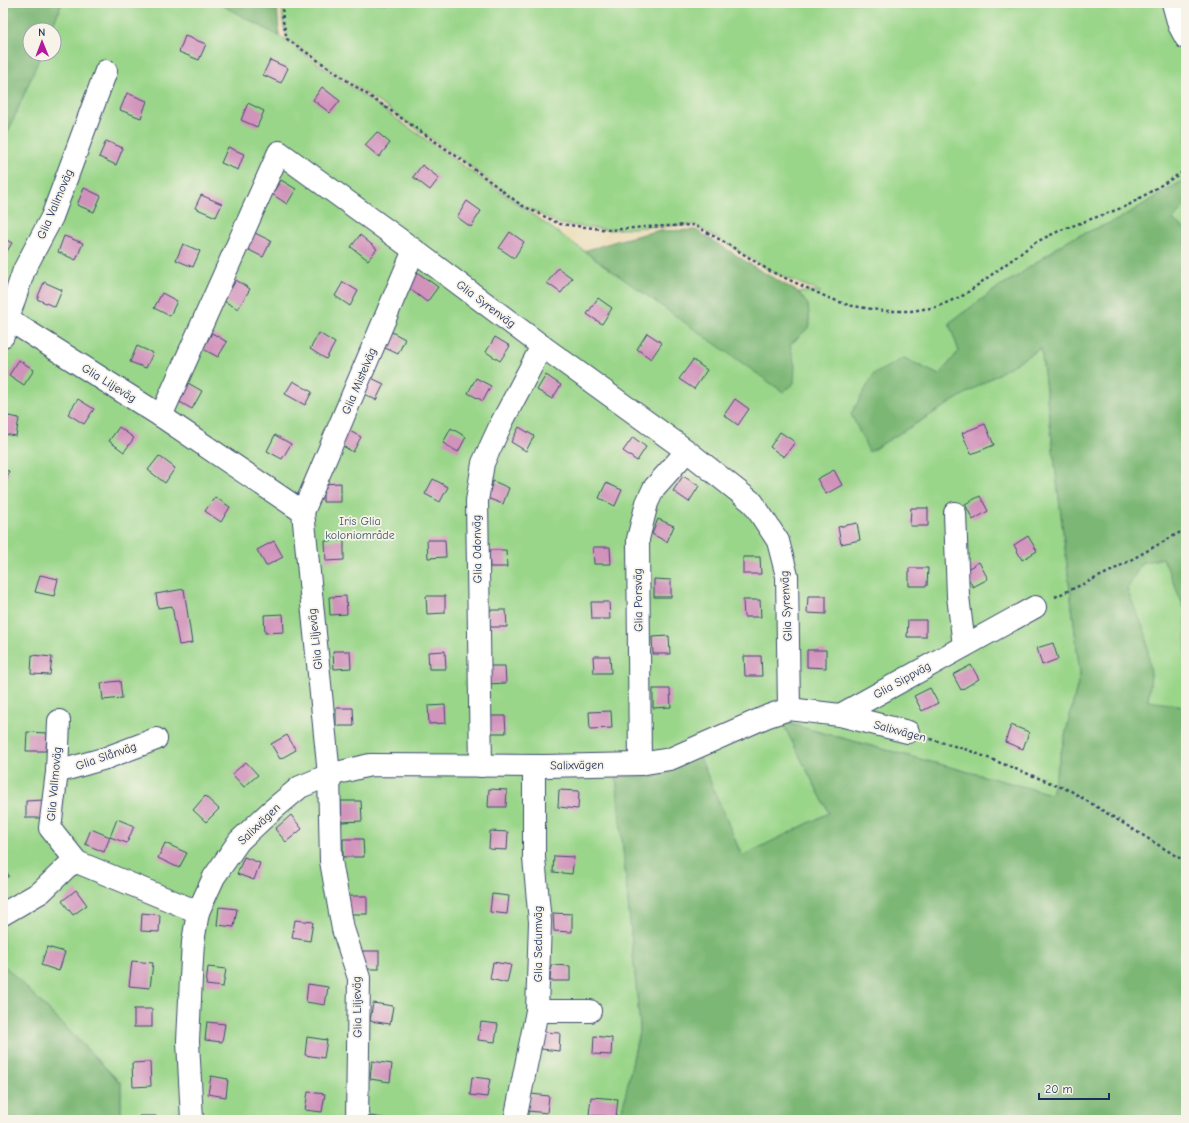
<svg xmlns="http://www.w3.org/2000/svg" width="1189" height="1123" viewBox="0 0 1189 1123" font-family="'Comic Neue',sans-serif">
	<rect width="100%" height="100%" fill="#f7f3e8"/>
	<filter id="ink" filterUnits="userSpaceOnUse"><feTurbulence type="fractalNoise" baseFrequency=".025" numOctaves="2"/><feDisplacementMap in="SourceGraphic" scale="8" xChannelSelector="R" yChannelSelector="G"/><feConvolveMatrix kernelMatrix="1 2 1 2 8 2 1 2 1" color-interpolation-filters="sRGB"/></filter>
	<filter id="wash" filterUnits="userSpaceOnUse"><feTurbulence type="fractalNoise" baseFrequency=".012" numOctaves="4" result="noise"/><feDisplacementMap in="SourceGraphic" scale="16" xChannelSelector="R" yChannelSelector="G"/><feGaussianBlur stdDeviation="0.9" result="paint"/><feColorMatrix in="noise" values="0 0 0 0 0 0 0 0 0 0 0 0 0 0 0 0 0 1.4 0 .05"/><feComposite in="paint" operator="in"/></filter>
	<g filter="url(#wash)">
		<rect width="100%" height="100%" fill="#ecdebb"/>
		<g fill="#9ad689" stroke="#5a8274">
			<polygon points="62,3 218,3 279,36 783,391 795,366 790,345 810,326 808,305 798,292 821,292 770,271 726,243 694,225 644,227 610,230 560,224 521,205 462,160 287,39 283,21 282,3 1173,3 1186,38 1186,179 1117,220 1068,240 1016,277 1000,286 949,323 959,351 939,375 904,358 869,452 1041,348 1080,674 1051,794 782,722 829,813 742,856 699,756 656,777 616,776 640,1027 620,1120 121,1120 121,1083 3,964 3,144 41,54 54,54 54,30 51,30"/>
			<polygon points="1186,204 1186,230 1172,220"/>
			<polygon points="1163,558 1186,612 1186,725 1148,701 1151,675 1127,589 1141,563"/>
		</g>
		<g fill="#7bb775" stroke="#4b736a">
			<polygon points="3,3 62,3 51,30 30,30 30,54 41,54 3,144"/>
			<polygon points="218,3 277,3 279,36"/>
			<polygon points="1186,179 1186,204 1173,220 1186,230 1186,612 1163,558 1141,563 1127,590 1146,634 1151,675 1148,701 1186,706 1186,1120 620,1120 640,1027 616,776 656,777 699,755 742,856 829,813 782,722 1051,794 1080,674 1041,348 869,452 851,414 874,374 904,358 939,375 959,351 949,323 1000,286 1016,277 1068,240 1117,220"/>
			<polygon points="696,230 761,271 798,292 808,305 810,326 790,345 795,366 794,383 783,392 584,251 620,240 656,231"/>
			<polygon points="3,964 121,1084 121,1120 3,1120"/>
		</g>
		<g id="blocks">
			<g fill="#d192bb">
				<polygon points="185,36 206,44 199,60 179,52"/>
				<polygon points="270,60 288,68 281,83 263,75"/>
				<polygon points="322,87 340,101 330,113 313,100"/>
				<polygon points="127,93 147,101 141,118 120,110"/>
				<polygon points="248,103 264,111 257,127 241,120"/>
				<polygon points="377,132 390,143 379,157 365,145"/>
				<polygon points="106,141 123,148 116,165 99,157"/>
				<polygon points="228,147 244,154 238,170 221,163"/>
				<polygon points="422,165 439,178 430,190 413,177"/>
				<polygon points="281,180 296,189 287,204 272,194"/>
				<polygon points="84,188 101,196 94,212 77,205"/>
				<polygon points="201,195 222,204 216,217 195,208"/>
				<polygon points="467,201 481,211 471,227 457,217"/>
				<polygon points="510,232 524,242 514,258 499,248"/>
				<polygon points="255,233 271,241 263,257 247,249"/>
				<polygon points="360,235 377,249 368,260 351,247"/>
				<polygon points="64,236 83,243 76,260 58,252"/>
				<polygon points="3,238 12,243 3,258"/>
				<polygon points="183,244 200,251 193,267 176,260"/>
				<polygon points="558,268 572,278 561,293 547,283"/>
				<polygon points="414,270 438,287 427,302 403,284"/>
				<polygon points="236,280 250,289 238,309 224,301"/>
				<polygon points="44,282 62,290 55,307 37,299"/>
				<polygon points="343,282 358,291 350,306 335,296"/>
				<polygon points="162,293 177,301 170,316 154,308"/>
				<polygon points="598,298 612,308 602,324 587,314"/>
				<polygon points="388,330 405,339 398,354 381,346"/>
				<polygon points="212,333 227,342 218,357 203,349"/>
				<polygon points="319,333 335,343 326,359 310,349"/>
				<polygon points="647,333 662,343 651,359 637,349"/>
				<polygon points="495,337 510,346 500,361 486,352"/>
				<polygon points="137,346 153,353 146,368 130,362"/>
				<polygon points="19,360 34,370 24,385 9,375"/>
				<polygon points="693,360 707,370 694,389 679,379"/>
				<polygon points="546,375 561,385 552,399 537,390"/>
				<polygon points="367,376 384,384 376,400 360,392"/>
				<polygon points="476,378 491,386 483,401 468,393"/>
				<polygon points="293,381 312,392 305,405 285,394"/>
				<polygon points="188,383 202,391 192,409 178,401"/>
				<polygon points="78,399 94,409 84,424 68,414"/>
				<polygon points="735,399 749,409 738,425 724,415"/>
				<polygon points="3,415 19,418 16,436 3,434"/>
				<polygon points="985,424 994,445 971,454 962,433"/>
				<polygon points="119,427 134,438 124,452 109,441"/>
				<polygon points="519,427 534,436 526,451 511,442"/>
				<polygon points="344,428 361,437 353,452 336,442"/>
				<polygon points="451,428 466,437 458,452 443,443"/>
				<polygon points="780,432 795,442 784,457 770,447"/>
				<polygon points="275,435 291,444 282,459 267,451"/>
				<polygon points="633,437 646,447 637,461 623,451"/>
				<polygon points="159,456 175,468 165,483 148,470"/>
				<polygon points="3,470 9,471 4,489 3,489"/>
				<polygon points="834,470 842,485 826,494 817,479"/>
				<polygon points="683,476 699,486 689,502 673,491"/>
				<polygon points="433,479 448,487 440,502 425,494"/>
				<polygon points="493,481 509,488 503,504 487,498"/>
				<polygon points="341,483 341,502 323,502 323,484"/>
				<polygon points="606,483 622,490 615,506 599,498"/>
				<polygon points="980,496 988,511 973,520 965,504"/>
				<polygon points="215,497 230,507 221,522 205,511"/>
				<polygon points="911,508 928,508 928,526 910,526"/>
				<polygon points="658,519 674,526 667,542 652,534"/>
				<polygon points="857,523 860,540 841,544 838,527"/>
				<polygon points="1028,536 1037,551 1022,560 1014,545"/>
				<polygon points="344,540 344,560 326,561 325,541"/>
				<polygon points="427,540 445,540 446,557 428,558"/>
				<polygon points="274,541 283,557 266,566 257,550"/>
				<polygon points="593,547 610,547 611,564 594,564"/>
				<polygon points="489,550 506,550 507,567 490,567"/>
				<polygon points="743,557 760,557 761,574 743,574"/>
				<polygon points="979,562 988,579 973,587 964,571"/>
				<polygon points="909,568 928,568 927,586 909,586"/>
				<polygon points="40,575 58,579 54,596 35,592"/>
				<polygon points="654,579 671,580 671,597 654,597"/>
				<polygon points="184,589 192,643 179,645 172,606 158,608 156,594"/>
				<polygon points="346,596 347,614 330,615 329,597"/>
				<polygon points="426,596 445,596 445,613 427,614"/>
				<polygon points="808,596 826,596 826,614 807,613"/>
				<polygon points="743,600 760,600 761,617 744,617"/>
				<polygon points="591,602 609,602 610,619 592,619"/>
				<polygon points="488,610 506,610 507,627 489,627"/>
				<polygon points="283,614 284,632 265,633 264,615"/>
				<polygon points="908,620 926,620 926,637 907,637"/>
				<polygon points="669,636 670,654 653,654 652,637"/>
				<polygon points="1053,643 1058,659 1042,665 1037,648"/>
				<polygon points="807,650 826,650 826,668 807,667"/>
				<polygon points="333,651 350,651 351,668 334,669"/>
				<polygon points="445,651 446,669 429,669 428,652"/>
				<polygon points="32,655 52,657 50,675 31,674"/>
				<polygon points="593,656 610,656 611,673 594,673"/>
				<polygon points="744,656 761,656 762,676 745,676"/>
				<polygon points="971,665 979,679 961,690 953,675"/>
				<polygon points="487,666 505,666 506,683 488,684"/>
				<polygon points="120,681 122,698 103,700 101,683"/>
				<polygon points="930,688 938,703 922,711 914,696"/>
				<polygon points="653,689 670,689 671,707 653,708"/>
				<polygon points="445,705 446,723 429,724 428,706"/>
				<polygon points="336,708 353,708 354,726 336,726"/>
				<polygon points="611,711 612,728 590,729 589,712"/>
				<polygon points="488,716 505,716 506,733 489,733"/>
				<polygon points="1011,725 1029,732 1023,749 1005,742"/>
				<polygon points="27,732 47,733 46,751 26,751"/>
				<polygon points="287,735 296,750 280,759 271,744"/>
				<polygon points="246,762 258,775 244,787 232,774"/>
				<polygon points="489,789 507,790 506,807 488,807"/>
				<polygon points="559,790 579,791 578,809 558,807"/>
				<polygon points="205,796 219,809 206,822 193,810"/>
				<polygon points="44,800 44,818 26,818 26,801"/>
				<polygon points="341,801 361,801 362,821 342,822"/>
				<polygon points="291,815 302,829 286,842 275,829"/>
				<polygon points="117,819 134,826 127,843 110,837"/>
				<polygon points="91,829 110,837 104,852 85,844"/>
				<polygon points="490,831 508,832 507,850 489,849"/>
				<polygon points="343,839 363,839 364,857 343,857"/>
				<polygon points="165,843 187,853 179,868 158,858"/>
				<polygon points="554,856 574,857 572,874 553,872"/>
				<polygon points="244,857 260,863 254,880 237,874"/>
				<polygon points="3,865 9,876 3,880"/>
				<polygon points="76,890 87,905 73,915 62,901"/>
				<polygon points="492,894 509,896 507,914 490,912"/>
				<rect x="347" y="896" width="20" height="18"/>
				<polygon points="219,907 237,909 234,927 217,925"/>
				<polygon points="142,913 160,915 159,932 141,931"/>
				<polygon points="553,913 572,914 572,932 554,931"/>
				<polygon points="295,920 313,922 310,941 292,938"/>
				<polygon points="47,947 65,952 59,971 41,965"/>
				<rect x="359" y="951" width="20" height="18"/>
				<polygon points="132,961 153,963 150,988 129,986"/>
				<polygon points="493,962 511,965 507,983 490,979"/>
				<polygon points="551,965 570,966 570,981 550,981"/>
				<polygon points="208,967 226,969 223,987 206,985"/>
				<polygon points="308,984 328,987 325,1005 306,1002"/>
				<polygon points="373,1003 393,1006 390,1024 370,1021"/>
				<rect x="134" y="1009" width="18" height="18"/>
				<polygon points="207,1022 225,1024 222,1042 205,1040"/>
				<polygon points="481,1022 498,1024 495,1042 478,1040"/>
				<polygon points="543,1032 560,1033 559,1051 541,1049"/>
				<polygon points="594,1036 612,1038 611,1055 593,1054"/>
				<polygon points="307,1037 327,1040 324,1058 305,1055"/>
				<polygon points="372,1061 392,1064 390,1082 370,1079"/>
				<polygon points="150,1062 151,1086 133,1087 132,1063"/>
				<polygon points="211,1076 228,1079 226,1097 208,1094"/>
				<polygon points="472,1077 490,1079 487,1097 470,1095"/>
				<polygon points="308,1092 325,1094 322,1112 305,1110"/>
				<polygon points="531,1094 549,1096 547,1113 528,1111"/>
				<polygon points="591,1097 618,1099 616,1117 589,1115"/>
				<polygon points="139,1116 156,1116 157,1120 139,1120"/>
				<polygon points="370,1116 390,1119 389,1120 370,1120"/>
			</g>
		</g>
	</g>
	<g filter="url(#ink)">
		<use href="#blocks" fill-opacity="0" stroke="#3a496c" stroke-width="1"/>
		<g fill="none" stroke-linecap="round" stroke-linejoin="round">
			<defs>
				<g id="minor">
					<polyline points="1173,3 1179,25 1186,38"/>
					<polyline points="3,316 161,416 303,512 329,775 331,861 343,929 359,978 357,1120"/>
					<polyline points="3,336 8,318 24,270 52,217 106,71"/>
					<polyline points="161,416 279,152 414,250 542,346 687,451 753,503 778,541 787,576 789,709"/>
					<polyline points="303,512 414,250"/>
					<polyline points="955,513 958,596 964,646"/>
					<polyline points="840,715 1035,607"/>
					<polyline points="59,721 57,772 50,828 77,862"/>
					<polyline points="640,764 638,539 647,503 654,488 687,451"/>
					<polyline points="481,766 477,501 483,463 502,422 542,346"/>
					<polyline points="57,772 106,758 156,739"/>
					<polyline points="3,914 41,892 68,866 77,862 198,912"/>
					<polyline points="537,1011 590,1011"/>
					<polyline points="192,1120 188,1041 191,978 193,942 198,912 214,877 239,841 270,812 300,787 329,775 370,765 544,766 640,764 670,759 768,716 789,709 840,715 908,732"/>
					<polyline points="515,1120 537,1011 540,922 534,858 534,766"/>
				</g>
			</defs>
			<use href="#minor" stroke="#3a496c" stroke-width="24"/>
			<g stroke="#3a496c" stroke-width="2.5" stroke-dasharray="3 3" stroke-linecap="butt">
				<polyline points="282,3 283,21 287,39 462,160 521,205 560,224 610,230 644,227 694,225 726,243 770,271 829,298 848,305 884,311 911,311 937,307 964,295 1036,242 1061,230 1127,206 1186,170"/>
				<polyline points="1055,597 1111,571 1186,529"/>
				<polyline points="930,739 968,750 1071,791 1186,862"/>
			</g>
			<use href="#minor" stroke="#fff" stroke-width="22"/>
		</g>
	</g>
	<g text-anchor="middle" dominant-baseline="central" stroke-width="3.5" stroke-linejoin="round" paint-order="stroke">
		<g font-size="12" fill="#1b2f5e" stroke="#f7f3e8">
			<text transform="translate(55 204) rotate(-67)">Glia Vallmoväg</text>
			<text transform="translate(486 304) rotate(37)">Glia Syrenväg</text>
			<text transform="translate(359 381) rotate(-67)">Glia Mistelväg</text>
			<text transform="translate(109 383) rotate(32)">Glia Liljeväg</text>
			<text transform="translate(477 549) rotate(-91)">Glia Odonväg</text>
			<text transform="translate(638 600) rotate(-91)">Glia Porsväg</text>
			<text transform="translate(786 606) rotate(-93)">Glia Syrenväg</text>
			<text transform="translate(315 639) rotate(-96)">Glia Liljeväg</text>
			<text transform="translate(902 680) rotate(-29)">Glia Sippväg</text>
			<text transform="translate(900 731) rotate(15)">Salixvägen</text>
			<text transform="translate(106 756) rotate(-19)">Glia Slånväg</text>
			<text transform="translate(577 765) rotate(-1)">Salixvägen</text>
			<text transform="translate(54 784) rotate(-85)">Glia Vallmoväg</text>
			<text transform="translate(259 824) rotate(-44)">Salixvägen</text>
			<text transform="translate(538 944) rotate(-90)">Glia Sedumväg</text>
			<text transform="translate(357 1007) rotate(-91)">Glia Liljeväg</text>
		</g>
		<g font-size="12" fill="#3b5969" stroke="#f7f3e8">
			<text x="360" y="521">Iris Glia<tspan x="360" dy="14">koloniområde</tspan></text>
		</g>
	</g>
	<rect width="1189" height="1123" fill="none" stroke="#f7f3e8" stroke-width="16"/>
	<g transform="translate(42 42) rotate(359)"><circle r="19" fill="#f7f3e8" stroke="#9fa5b1"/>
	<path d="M0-3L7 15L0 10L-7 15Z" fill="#b5179e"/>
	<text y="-6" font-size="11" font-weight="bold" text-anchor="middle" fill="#1b2f5e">N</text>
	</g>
	<path d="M1039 1093v6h70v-6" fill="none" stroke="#1b2f5e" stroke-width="2"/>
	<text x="1045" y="1093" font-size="12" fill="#1b2f5e" stroke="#f7f3e8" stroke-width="3" paint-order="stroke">20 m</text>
</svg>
